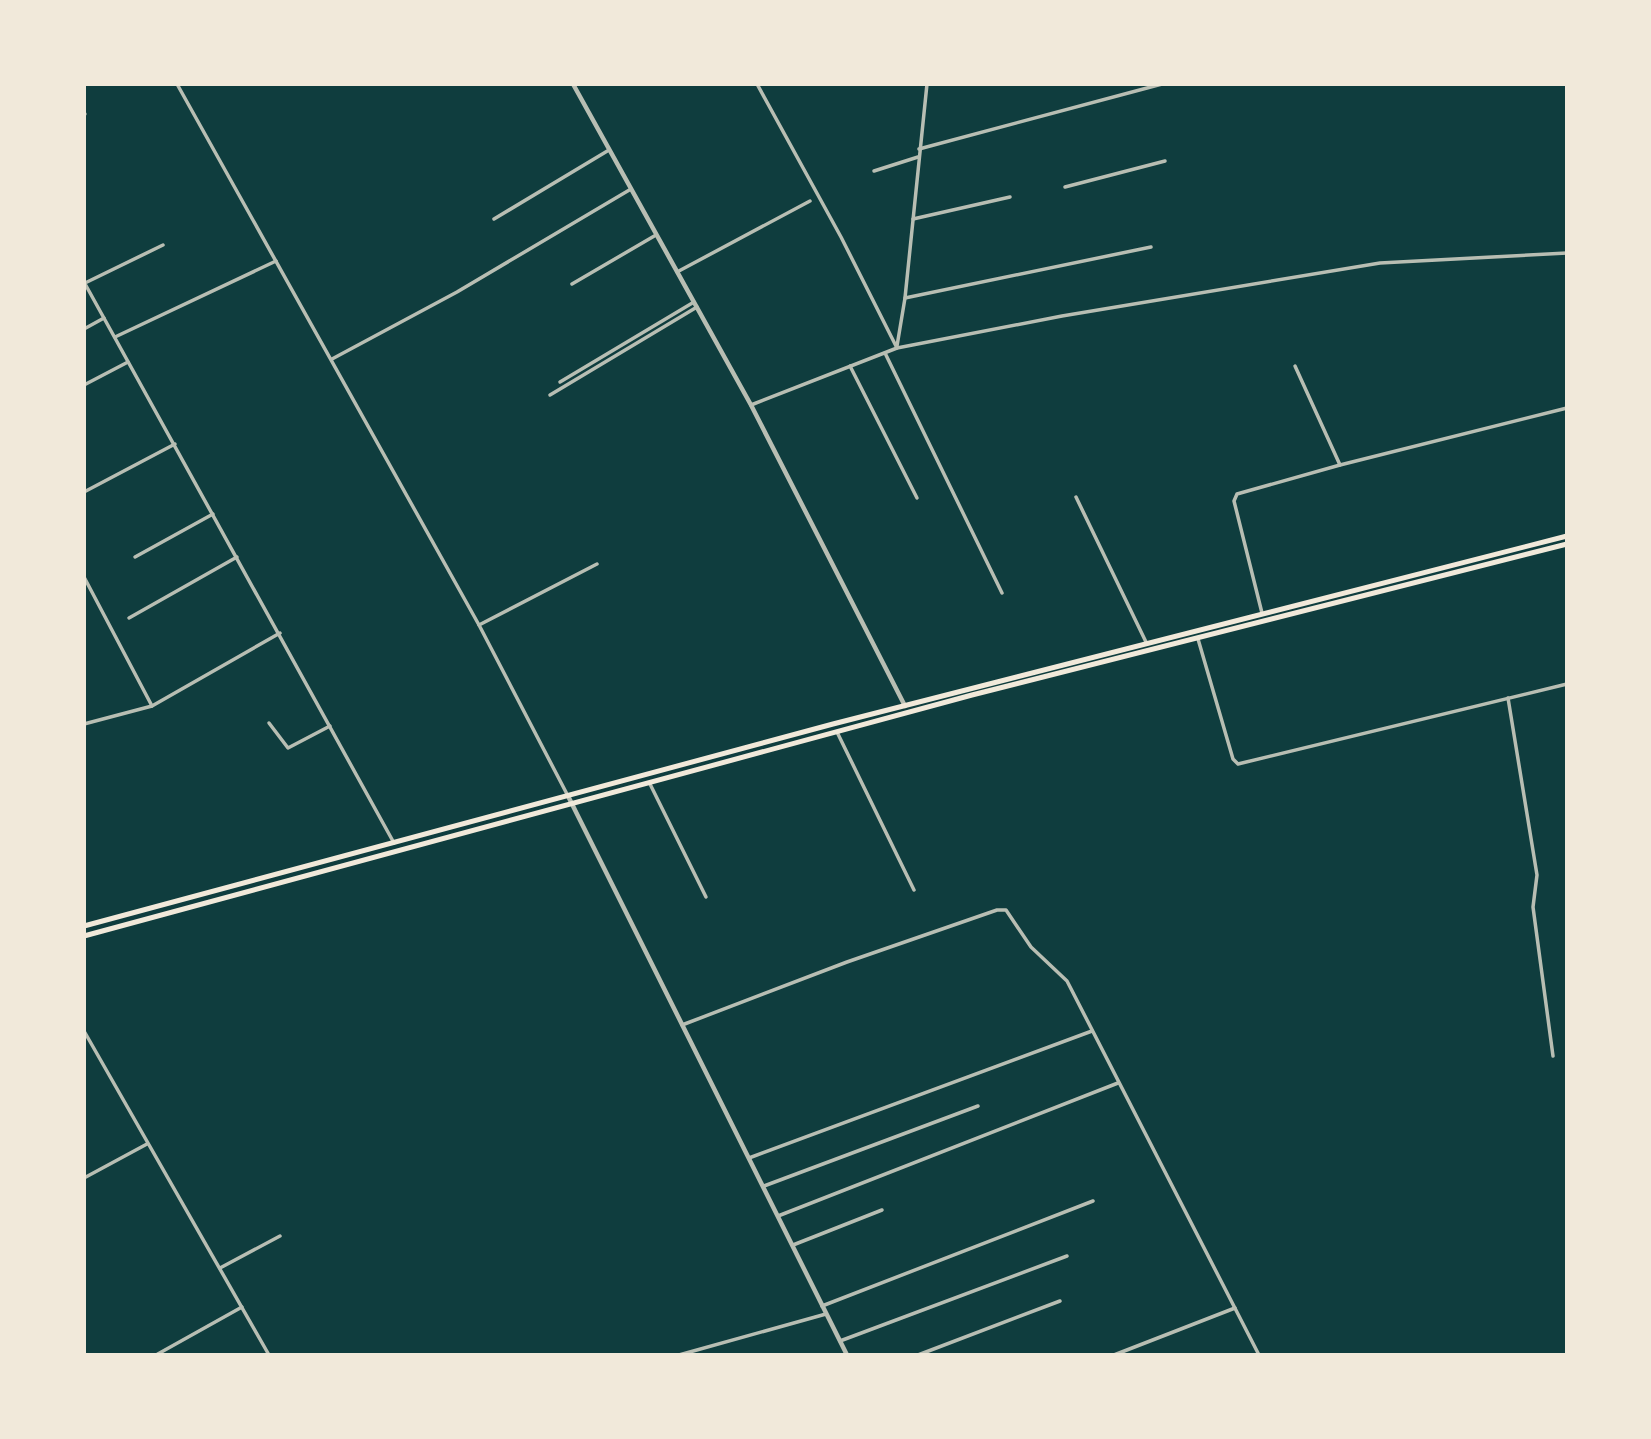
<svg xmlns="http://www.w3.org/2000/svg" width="1651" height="1439" viewBox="0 0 1651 1439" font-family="'Archivo Narrow',sans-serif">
	<rect width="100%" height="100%" fill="#0f3d3e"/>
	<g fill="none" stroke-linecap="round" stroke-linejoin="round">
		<g stroke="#b8beb3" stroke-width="3.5">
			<polyline points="177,84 479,625 568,796"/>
			<polyline points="757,84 841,237 897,348"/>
			<polyline points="84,114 85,114"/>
			<polyline points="919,149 1162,84"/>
			<polyline points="874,171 918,157"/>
			<polyline points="1065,187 1165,161"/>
			<polyline points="494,219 609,150"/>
			<polyline points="913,219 1010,197"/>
			<polyline points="677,272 810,201"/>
			<polyline points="84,282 394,843"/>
			<polyline points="85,283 163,245"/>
			<polyline points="572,284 656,235"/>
			<polyline points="905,298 1151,247"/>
			<polyline points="84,329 104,318"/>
			<polyline points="115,337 276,261"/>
			<polyline points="897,346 905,298 927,84"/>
			<polyline points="885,353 1002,593"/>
			<polyline points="332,359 457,292 631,189"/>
			<polyline points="850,366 917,498"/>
			<polyline points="1295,366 1340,465"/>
			<polyline points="560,382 694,302"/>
			<polyline points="84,385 128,362"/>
			<polyline points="550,395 697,307"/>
			<polyline points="751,405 897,348 1062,316 1380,263 1567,253"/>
			<polyline points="84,492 175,444"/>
			<polyline points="1076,497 1146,642"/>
			<polyline points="135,557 213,514"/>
			<polyline points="84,577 152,706"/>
			<polyline points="1262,613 1234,501 1237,494 1340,465 1567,408"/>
			<polyline points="129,618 237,557"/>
			<polyline points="479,625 597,564"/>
			<polyline points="1198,639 1233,759 1238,764 1567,684"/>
			<polyline points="1508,698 1537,875 1533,907 1553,1056"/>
			<polyline points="269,723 288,748 330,726"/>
			<polyline points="84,724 152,706 280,633"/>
			<polyline points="837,732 914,890"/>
			<polyline points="650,784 706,897"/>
			<polyline points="682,1025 847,962 997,910 1006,910 1031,947 1067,981 1259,1355"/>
			<polyline points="84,1031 269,1355"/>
			<polyline points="749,1158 1092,1031"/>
			<polyline points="84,1178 147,1144"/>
			<polyline points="764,1186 978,1106"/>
			<polyline points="778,1216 1118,1083"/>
			<polyline points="793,1245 882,1210"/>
			<polyline points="220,1268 280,1236"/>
			<polyline points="822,1306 1093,1201"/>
			<polyline points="840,1341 1067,1256"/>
			<polyline points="156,1355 242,1307"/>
			<polyline points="679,1355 826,1314"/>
			<polyline points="918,1355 1060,1301"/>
			<polyline points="1114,1355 1235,1308"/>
		</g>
		<g stroke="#b8beb3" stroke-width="4.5">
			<polyline points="573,84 751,405 905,706"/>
			<polyline points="568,796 847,1355"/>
		</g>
		<g stroke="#f1e9da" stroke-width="5">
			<polyline points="84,926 833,724 1567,536"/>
			<polyline points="84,936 972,695 1567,544"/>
		</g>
	</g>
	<rect width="1651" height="1439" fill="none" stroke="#f1e9da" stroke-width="172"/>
</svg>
